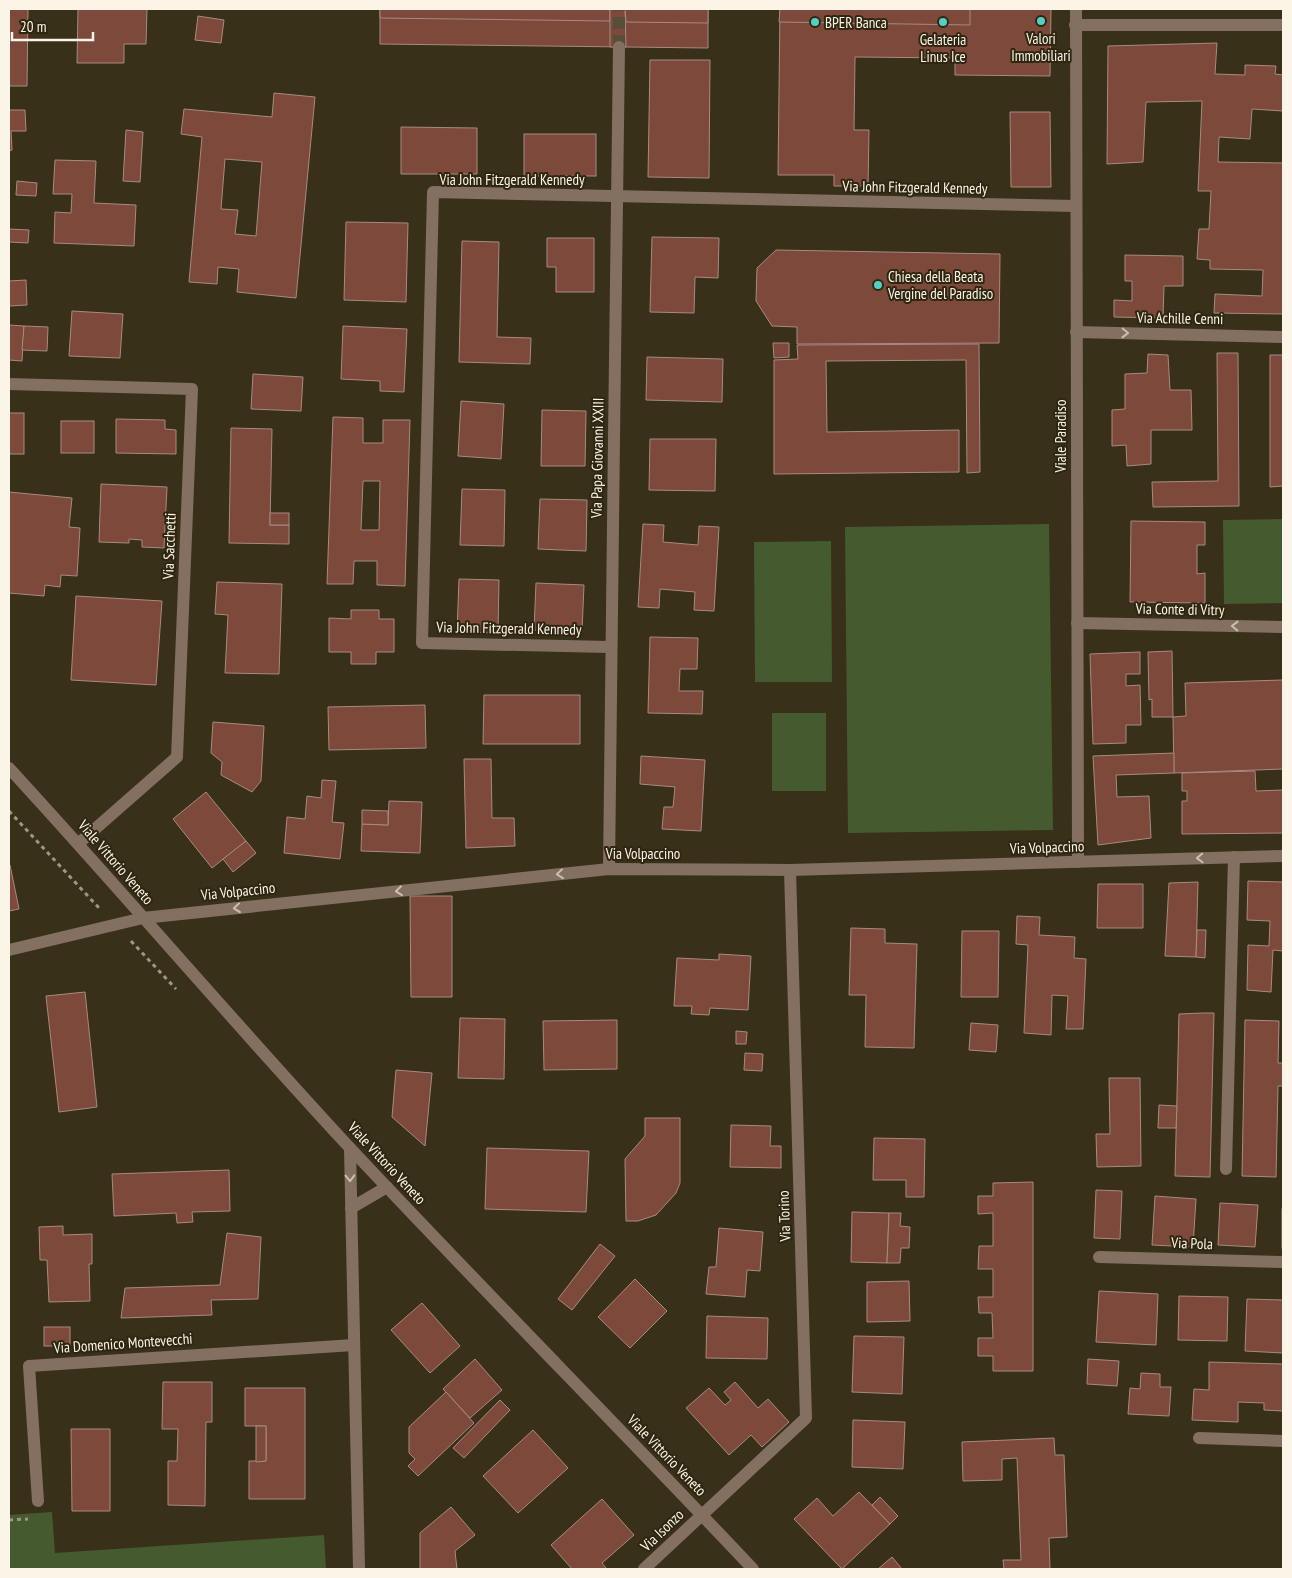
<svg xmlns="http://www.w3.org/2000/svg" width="1292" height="1578" viewBox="0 0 1292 1578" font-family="'PT Sans Narrow',sans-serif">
	<rect width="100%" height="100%" fill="#393019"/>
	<g fill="#455a2e">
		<polygon points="1283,519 1283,603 1224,604 1223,520"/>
		<polygon points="1049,524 1053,830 848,833 845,527"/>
		<polygon points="831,541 832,682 755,682 754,542"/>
		<rect x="772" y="713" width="54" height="78"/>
		<polygon points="52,1512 55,1553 324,1535 326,1569 9,1569 9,1515"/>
	</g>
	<g fill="#7c493a" stroke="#a88a82" fill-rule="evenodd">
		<polygon points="9,9 28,9 27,86 9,86"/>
		<polygon points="78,9 147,9 146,44 124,44 124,63 77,63"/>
		<polygon points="380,9 708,9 708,48 380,44"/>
		<polygon points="380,9 610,9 610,21 380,18"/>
		<polygon points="610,9 625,9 626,47 610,47"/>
		<polygon points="625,9 708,9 708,23 626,22"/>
		<polygon points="780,9 1051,9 1050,76 955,75 955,58 855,57 854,130 869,130 868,186 834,186 834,175 778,175"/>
		<polygon points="780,9 970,9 970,25 779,22"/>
		<polygon points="198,16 224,20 221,43 195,40"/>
		<polygon points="1217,43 1215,74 1245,75 1245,65 1276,66 1275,74 1283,75 1283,111 1252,109 1250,139 1219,137 1218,162 1283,163 1283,314 1214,313 1215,294 1262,296 1263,270 1210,269 1210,260 1197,259 1199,229 1209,229 1211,191 1198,191 1202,101 1146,102 1143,162 1107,164 1108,46"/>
		<polygon points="650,60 710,60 709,178 648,177"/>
		<path d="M274,93L315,97L296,298L237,292L239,269L218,267L217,284L189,282L202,137L181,134L184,109L272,117ZM225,159L262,162L256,236L235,234L238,210L221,209Z"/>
		<polygon points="9,110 25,110 26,131 11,131 12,150 9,151"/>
		<polygon points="1010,112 1050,112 1051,187 1011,187"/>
		<polygon points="401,127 477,128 477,174 401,174"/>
		<polygon points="126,130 143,132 140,182 123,181"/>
		<rect x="524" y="134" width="72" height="42"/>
		<polygon points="55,160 96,161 94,203 136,205 134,246 54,243 55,212 71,213 72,194 53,194"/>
		<polygon points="17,181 37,183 36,196 16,195"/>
		<polygon points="346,222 408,223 406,302 344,300"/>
		<polygon points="9,229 29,230 28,243 9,242"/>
		<polygon points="652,237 719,238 718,278 695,277 694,313 650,312"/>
		<polygon points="547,238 594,238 594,292 556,292 556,267 547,267"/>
		<polygon points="462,241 499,242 497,337 531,338 530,364 459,362"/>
		<polygon points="776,250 1000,254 999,343 797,344 797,327 772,326 756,301 757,268"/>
		<polygon points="1125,255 1183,256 1183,286 1164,286 1163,318 1114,317 1114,300 1132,301 1132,281 1125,281"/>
		<polygon points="26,280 27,305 9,306 9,281"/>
		<polygon points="72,311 123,314 120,358 69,356"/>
		<polygon points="9,325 24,326 22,361 9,360"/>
		<polygon points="24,326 48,327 47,351 22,350"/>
		<polygon points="343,326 407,329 404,392 380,391 380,381 341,379"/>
		<polygon points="773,343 789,343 789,357 774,358"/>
		<polygon points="979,344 980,472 967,473 966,360 826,361 827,432 959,430 959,472 774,474 774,360 798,359 797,345"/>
		<polygon points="1217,353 1238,353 1239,506 1153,507 1152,482 1218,481"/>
		<polygon points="1148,354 1168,355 1170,390 1191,390 1192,430 1151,430 1151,464 1127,466 1126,445 1112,446 1112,410 1125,409 1125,374 1147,373"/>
		<polygon points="1270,355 1283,355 1283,486 1270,487"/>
		<polygon points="647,357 723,359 722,402 646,400"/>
		<polygon points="253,374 303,377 301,411 251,409"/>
		<polygon points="461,401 504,404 501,459 458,456"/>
		<polygon points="542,410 586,411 585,466 541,466"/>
		<rect x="9" y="413" width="15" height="41"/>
		<path d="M333,417L363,418V443H383V420H410L405,586L377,585V561H354L353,584H327ZM363,481H380L379,530H361Z"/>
		<polygon points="116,419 165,420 165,429 176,430 176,454 116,453"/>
		<rect x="61" y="421" width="33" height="32"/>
		<polygon points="231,428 272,429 270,525 289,525 289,544 229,543"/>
		<polygon points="650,439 716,439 715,491 649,490"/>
		<polygon points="101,484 167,487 164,548 142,547 142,540 129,539 129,543 99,542"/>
		<polygon points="462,489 505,490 504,546 460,545"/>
		<polygon points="9,492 72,498 69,527 80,528 77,576 61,575 60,587 45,585 44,596 9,593"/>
		<polygon points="540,499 587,500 586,551 538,549"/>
		<rect x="270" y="513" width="19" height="12"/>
		<polygon points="1131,521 1205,522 1205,545 1197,545 1197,574 1205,573 1205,603 1130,602"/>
		<polygon points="643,524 664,525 663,542 698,545 699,526 719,527 714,611 694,610 695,592 660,589 659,608 638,607"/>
		<polygon points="459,579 499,580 498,633 457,632"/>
		<polygon points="217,582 282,584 279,674 225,673 228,615 215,614"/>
		<polygon points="536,583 584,585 582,631 534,630"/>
		<polygon points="76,596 162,601 156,685 71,680"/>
		<polygon points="351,610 379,610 379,619 394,619 394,652 376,652 376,664 351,664 351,652 329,652 329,618 351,619"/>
		<polygon points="650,637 698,638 697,669 680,669 679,691 703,691 702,714 648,713"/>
		<polygon points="1172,651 1173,717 1152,717 1152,699 1149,700 1148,652"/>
		<polygon points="1140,652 1140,674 1126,674 1126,686 1140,685 1141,725 1126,725 1126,743 1093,744 1090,654"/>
		<polygon points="1283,680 1283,769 1174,773 1173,717 1186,716 1185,683"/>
		<polygon points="484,695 580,695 580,744 483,744"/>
		<polygon points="425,705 426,748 329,750 328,707"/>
		<polygon points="213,722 264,726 261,781 252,792 221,775 222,762 211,753"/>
		<polygon points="1174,753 1174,773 1116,775 1117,797 1149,796 1151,838 1098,845 1093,756"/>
		<polygon points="641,756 705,760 701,831 662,829 664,807 673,807 675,787 640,784"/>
		<polygon points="464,759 491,759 492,818 514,818 515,846 466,848"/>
		<polygon points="1255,771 1256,791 1283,790 1283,833 1182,834 1182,801 1187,801 1187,791 1182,791 1182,773"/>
		<polygon points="322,780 336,781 332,822 344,823 340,859 284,853 287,817 305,819 307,796 321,798"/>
		<polygon points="206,792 246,841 212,868 173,819"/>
		<polygon points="389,801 422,802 420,853 361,851 362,824 388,825"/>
		<polygon points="362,810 388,811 388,825 362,824"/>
		<polygon points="246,841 256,853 233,872 223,859"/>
		<polygon points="10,865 19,909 9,911 9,866"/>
		<polygon points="1248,881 1283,882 1283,951 1273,950 1271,992 1247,990 1248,945 1269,946 1270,921 1247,920"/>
		<polygon points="1198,882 1196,957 1165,956 1169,883"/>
		<polygon points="1098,884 1143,884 1143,928 1097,928"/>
		<polygon points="410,896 452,896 452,997 411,997"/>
		<polygon points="1017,916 1040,917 1039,935 1075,937 1074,958 1086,959 1083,1029 1066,1029 1068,996 1052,995 1051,1035 1024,1033 1028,945 1016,944"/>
		<polygon points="851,928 885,929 885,943 917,944 914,1048 865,1047 866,995 849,995"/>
		<polygon points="1197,930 1206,930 1205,958 1196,957"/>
		<polygon points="962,931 999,931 998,997 961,997"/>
		<polygon points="719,954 751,956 748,1010 710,1008 709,1015 691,1014 692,1006 674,1006 677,958 719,960"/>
		<polygon points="85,992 97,1107 59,1112 46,996"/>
		<polygon points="1203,1013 1214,1013 1210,1177 1175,1176 1179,1014"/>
		<polygon points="460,1018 505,1019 504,1079 458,1078"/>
		<polygon points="617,1020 617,1069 544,1070 543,1021"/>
		<polygon points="1245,1020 1279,1021 1278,1063 1283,1063 1283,1086 1278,1086 1276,1177 1242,1176"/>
		<polygon points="971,1023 998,1025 996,1052 969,1050"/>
		<polygon points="736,1031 747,1032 746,1044 736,1044"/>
		<polygon points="745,1053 763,1054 762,1071 744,1070"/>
		<polygon points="396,1070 432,1073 425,1146 392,1117"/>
		<polygon points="1109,1078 1140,1078 1141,1166 1097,1167 1096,1134 1110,1134"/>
		<polygon points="1159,1105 1177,1106 1176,1128 1158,1128"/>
		<polygon points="645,1118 680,1118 680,1183 676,1193 656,1215 638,1221 626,1221 625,1159 645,1136"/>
		<polygon points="731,1125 771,1126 770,1146 781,1146 781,1168 730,1167"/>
		<polygon points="874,1138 925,1139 924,1197 906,1197 906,1180 873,1180"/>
		<polygon points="487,1148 589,1151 586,1212 485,1209"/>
		<polygon points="229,1170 230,1211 192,1212 193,1222 177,1223 176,1213 114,1216 112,1174"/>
		<polygon points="1033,1182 1033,1371 993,1371 993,1356 978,1356 978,1338 993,1338 992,1313 979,1313 978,1297 993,1297 993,1269 978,1269 979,1246 993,1246 993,1213 978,1214 978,1196 993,1196 993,1183"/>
		<polygon points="1096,1190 1122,1191 1120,1239 1094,1238"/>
		<polygon points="1155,1196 1196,1199 1193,1247 1152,1245"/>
		<polygon points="1220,1203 1258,1205 1255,1247 1218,1245"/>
		<rect x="1282" y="1209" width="1" height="39"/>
		<polygon points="852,1212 889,1213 887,1263 851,1262"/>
		<polygon points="889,1213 901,1213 900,1226 910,1227 909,1248 901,1248 900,1263 887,1263"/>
		<polygon points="63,1226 63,1235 92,1234 92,1264 89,1264 90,1301 49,1302 47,1260 40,1260 39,1227"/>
		<polygon points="719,1228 763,1232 760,1271 747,1270 745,1297 706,1294 709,1267 716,1267"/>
		<polygon points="227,1233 261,1237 258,1299 211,1300 212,1315 121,1318 125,1288 220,1285"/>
		<polygon points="600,1244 615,1256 572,1310 558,1299"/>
		<polygon points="635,1279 667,1311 630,1348 598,1317"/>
		<polygon points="909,1281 910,1321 867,1322 867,1282"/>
		<polygon points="1099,1291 1158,1294 1156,1345 1096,1342"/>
		<polygon points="1179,1296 1228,1297 1227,1341 1178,1340"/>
		<polygon points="1247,1299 1283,1300 1283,1353 1245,1351"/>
		<polygon points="422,1303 460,1346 430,1373 391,1330"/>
		<polygon points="707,1316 768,1318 767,1359 706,1358"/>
		<rect x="44" y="1327" width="26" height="19"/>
		<polygon points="854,1336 904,1337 902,1394 852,1392"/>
		<polygon points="475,1359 502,1390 470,1418 443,1389"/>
		<polygon points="1088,1359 1119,1361 1117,1386 1087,1384"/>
		<polygon points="1209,1362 1283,1364 1283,1411 1264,1410 1264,1403 1238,1402 1238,1422 1192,1420 1194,1389 1209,1390"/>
		<polygon points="1141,1373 1160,1374 1160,1387 1171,1387 1169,1416 1128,1414 1130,1388 1140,1389"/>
		<polygon points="163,1382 212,1382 212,1422 206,1422 205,1506 168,1505 168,1461 177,1461 178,1429 162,1429"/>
		<polygon points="735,1382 758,1408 768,1399 789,1422 762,1447 751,1435 729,1455 686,1408 709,1388 725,1405 731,1400 724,1392"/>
		<polygon points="245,1388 305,1388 305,1499 249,1499 249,1461 266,1461 266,1426 245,1426"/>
		<polygon points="446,1392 474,1423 418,1476 408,1466 415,1459 409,1453 409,1427"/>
		<polygon points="500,1400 510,1410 464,1458 453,1448"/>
		<polygon points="853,1420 905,1422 903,1469 852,1467"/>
		<polygon points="256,1426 266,1426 266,1461 256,1462"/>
		<polygon points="71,1429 110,1429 110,1511 72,1511"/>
		<polygon points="533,1430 568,1468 518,1513 483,1476"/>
		<polygon points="1054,1438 1055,1455 1064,1455 1067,1537 1049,1538 1050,1569 1004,1569 1003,1560 1021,1560 1017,1458 1002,1459 1002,1480 963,1481 962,1442"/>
		<polygon points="859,1492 890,1524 842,1569 794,1519 817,1498 833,1516"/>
		<polygon points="880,1497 898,1516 890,1524 872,1505"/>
		<polygon points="602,1499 634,1535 602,1563 606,1568 605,1569 572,1569 551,1545"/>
		<polygon points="451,1507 475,1535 455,1551 457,1569 420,1569 420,1533"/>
		<polygon points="892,1557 902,1569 878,1569"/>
	</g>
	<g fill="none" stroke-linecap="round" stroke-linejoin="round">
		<polyline stroke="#564e38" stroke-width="12" stroke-dasharray="12 6" stroke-linecap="butt" points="619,47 619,9"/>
		<g stroke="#9e9785" stroke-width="3" stroke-dasharray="4 4" stroke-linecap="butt">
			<polyline points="9,811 99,908"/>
			<polyline points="131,941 176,989"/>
			<polyline points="9,1520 28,1519"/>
		</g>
		<g stroke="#837060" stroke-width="12">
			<polyline points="1226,1169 1234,857"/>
			<polyline points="38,1501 29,1366 354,1345"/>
		</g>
		<g stroke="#837060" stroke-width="12">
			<polyline points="1076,9 1078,862"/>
			<polyline points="1075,25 1283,25"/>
			<polyline points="1076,332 1283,337"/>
			<polyline points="9,384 192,389 177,757 79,843"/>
			<polyline points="1077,623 1283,627"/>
			<polyline points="609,647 422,643 433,192 1076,206"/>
			<path d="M9,768C124,893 234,1023 350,1148C483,1290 620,1428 753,1569"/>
			<path d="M609,869C610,595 617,321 619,47"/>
			<polyline points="9,950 143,918 609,869 790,870 1283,856"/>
			<polyline points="350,1148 359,1569"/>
			<polyline points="351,1208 387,1187"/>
			<polyline points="1099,1257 1283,1262"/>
			<polyline points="1199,1438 1283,1441"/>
			<polyline points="644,1569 806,1418 790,870"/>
		</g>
	</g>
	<defs><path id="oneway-chevron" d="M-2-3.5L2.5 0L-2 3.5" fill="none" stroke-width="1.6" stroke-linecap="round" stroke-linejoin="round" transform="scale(1.25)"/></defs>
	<g stroke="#cac0b1">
		<use href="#oneway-chevron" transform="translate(1125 333) rotate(1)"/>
		<use href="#oneway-chevron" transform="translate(1235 626) rotate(-179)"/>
		<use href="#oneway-chevron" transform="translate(1200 858) rotate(178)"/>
		<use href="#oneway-chevron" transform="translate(560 874) rotate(174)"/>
		<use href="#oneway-chevron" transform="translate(399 891) rotate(174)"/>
		<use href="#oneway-chevron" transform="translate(237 908) rotate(174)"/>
		<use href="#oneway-chevron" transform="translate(350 1178) rotate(89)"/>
	</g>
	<g fill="#55cec4" stroke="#2e2610" stroke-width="2">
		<circle cx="1041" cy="21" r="5"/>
		<circle cx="815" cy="22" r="5"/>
		<circle cx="943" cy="22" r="5"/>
		<circle cx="878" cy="285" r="5"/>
	</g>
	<g text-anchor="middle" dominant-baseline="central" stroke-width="4" stroke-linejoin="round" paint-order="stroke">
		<g font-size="15" fill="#faf5e7" stroke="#2e2610" text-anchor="start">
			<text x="825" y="22">BPER Banca</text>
			<text x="1041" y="38" text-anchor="middle">Valori<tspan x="1041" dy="17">Immobiliari</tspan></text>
			<text x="943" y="39" text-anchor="middle">Gelateria<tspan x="943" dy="17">Linus Ice</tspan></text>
			<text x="888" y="276">Chiesa della Beata<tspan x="888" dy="17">Vergine del Paradiso</tspan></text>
		</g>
		<g font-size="15" fill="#faf5e7" stroke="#2e2610">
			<text x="512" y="179">Via John Fitzgerald Kennedy</text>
			<text transform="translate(915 187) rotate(1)">Via John Fitzgerald Kennedy</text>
			<text transform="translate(1180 318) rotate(1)">Via Achille Cenni</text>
			<text transform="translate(1060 436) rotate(-90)">Viale Paradiso</text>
			<text transform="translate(597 458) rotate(-89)">Via Papa Giovanni XXIII</text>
			<text transform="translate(169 546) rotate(-88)">Via Sacchetti</text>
			<text transform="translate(1180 609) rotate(1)">Via Conte di Vitry</text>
			<text transform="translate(509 628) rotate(1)">Via John Fitzgerald Kennedy</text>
			<text transform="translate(1047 847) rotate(-2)">Via Volpaccino</text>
			<text x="643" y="853">Via Volpaccino</text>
			<text transform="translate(116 862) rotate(49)">Viale Vittorio Veneto</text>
			<text transform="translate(238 891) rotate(-6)">Via Volpaccino</text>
			<text transform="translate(387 1163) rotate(47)">Viale Vittorio Veneto</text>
			<text transform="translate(784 1216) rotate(-92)">Via Torino</text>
			<text transform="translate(1192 1243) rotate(2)">Via Pola</text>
			<text transform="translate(123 1343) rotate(-4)">Via Domenico Montevecchi</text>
			<text transform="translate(667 1455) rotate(46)">Viale Vittorio Veneto</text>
			<text transform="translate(662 1530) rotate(-44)">Via Isonzo</text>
		</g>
	</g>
	<rect width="1292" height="1578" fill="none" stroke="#faf5e7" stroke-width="20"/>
	<path d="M12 32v8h81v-8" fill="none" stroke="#faf5e7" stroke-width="2.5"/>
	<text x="20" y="32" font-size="15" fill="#faf5e7" stroke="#2e2610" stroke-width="4" paint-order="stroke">20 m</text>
</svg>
